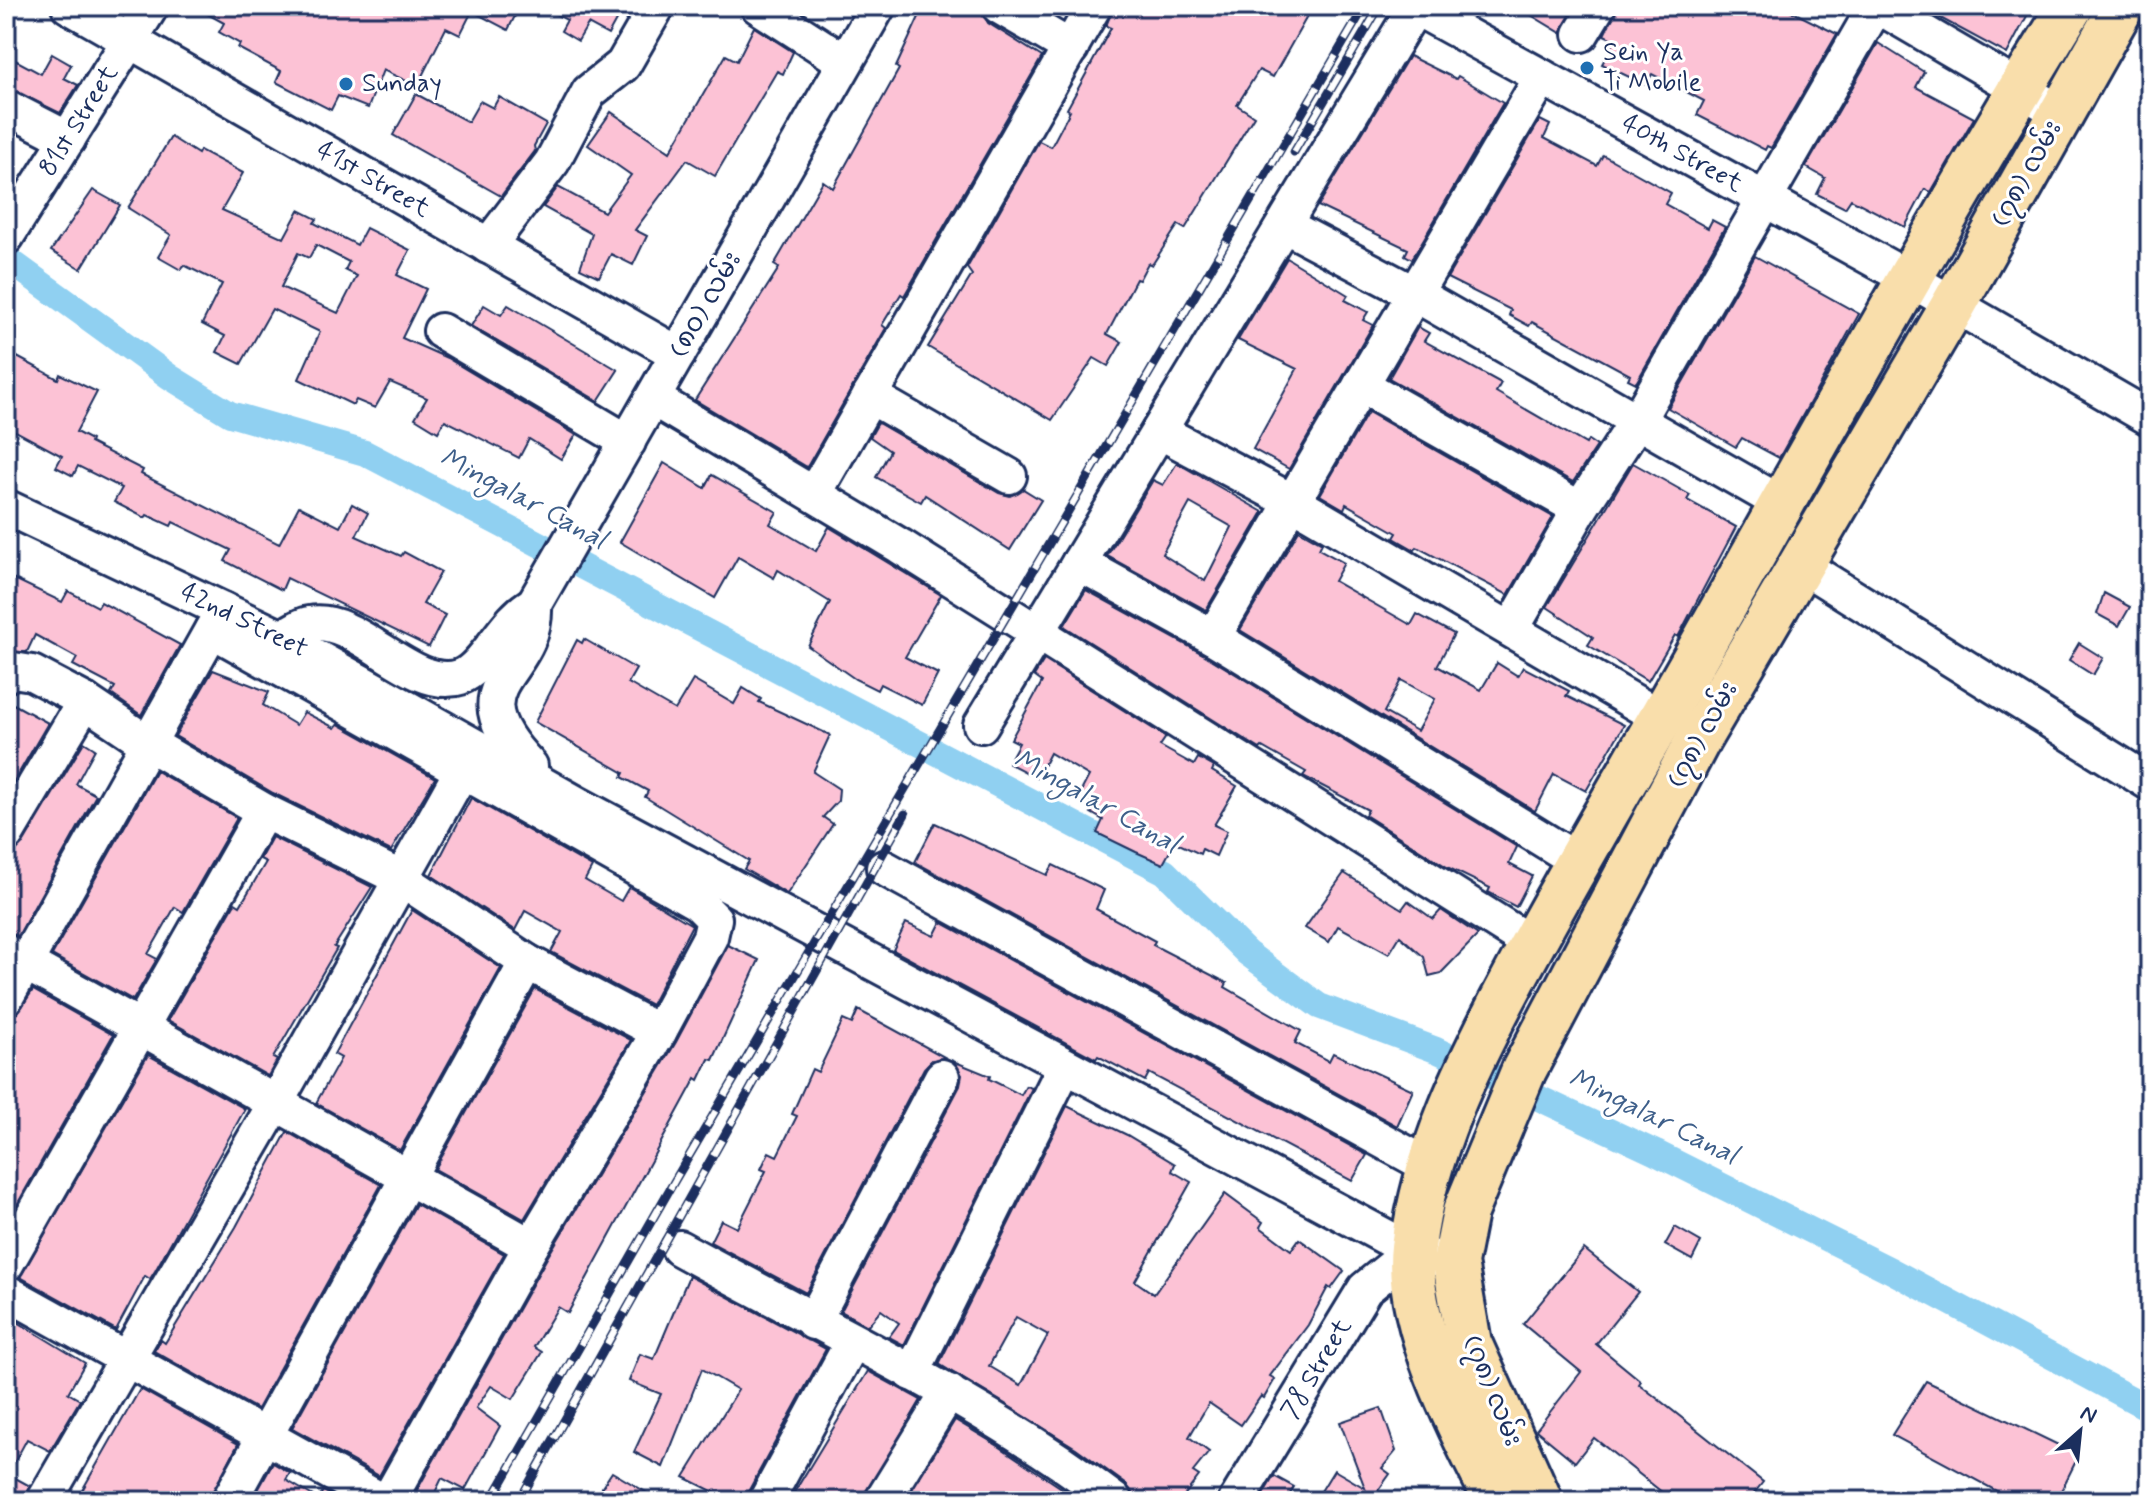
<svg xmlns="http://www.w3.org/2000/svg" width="2156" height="1507" viewBox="0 0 2156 1507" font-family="Mynerve,'Noto Sans Myanmar',sans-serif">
	<rect width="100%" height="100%" fill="#fff"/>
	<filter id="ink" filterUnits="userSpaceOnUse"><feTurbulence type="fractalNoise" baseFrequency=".0125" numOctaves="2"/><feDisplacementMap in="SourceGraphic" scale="16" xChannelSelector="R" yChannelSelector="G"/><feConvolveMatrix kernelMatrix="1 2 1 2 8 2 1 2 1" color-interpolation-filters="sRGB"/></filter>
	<g filter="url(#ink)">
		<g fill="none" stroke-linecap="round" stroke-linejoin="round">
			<polyline stroke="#90d0f1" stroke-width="26" points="6,258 170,377 230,414 365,453 1165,872 1247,953 1319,1006 1436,1050 1656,1153 1890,1270 2150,1409"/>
		</g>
		<g fill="#fcc2d5" stroke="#1b2f5e" stroke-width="2" fill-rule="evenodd">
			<polygon points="193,6 520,6 508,30 472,11 460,35 446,28 417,86 383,70 368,108 338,96 331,110 276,82 281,71 238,48 240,44 219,32 224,23"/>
			<polygon points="539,6 624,6 608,35 588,24 578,41 561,31 567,20"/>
			<polygon points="924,6 979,6 988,23 1042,57 904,296 901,294 882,325 886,328 807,467 695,400 779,268 774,265 823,181 833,188 899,69 896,67"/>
			<polygon points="1114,6 1313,6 1273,77 1259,70 1237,105 1254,116 1185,229 1178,225 1152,265 1148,263 1139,280 1136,279 1107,334 1122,342 1108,366 1094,358 1052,420 928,347 972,275 967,268 1039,141 1051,147 1070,111 1067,109 1111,28 1106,26"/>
			<polygon points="1516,6 1575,6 1561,33"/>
			<polygon points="1618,6 1781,6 1837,34 1771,148 1767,146 1765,150 1697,115 1704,101 1652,74 1646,85 1602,64 1615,40 1604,35"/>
			<polygon points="1918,6 2013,6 2028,14 2007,54"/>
			<polygon points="754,27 793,52 783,74 777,71 715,176 687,160 635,230 647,236 633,265 611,254 599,277 580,268 592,234 543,207 558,187 604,212 631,175 588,145 611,112 670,152 726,55 737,61"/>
			<polygon points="1878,43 1924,72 1916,87 1974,118 1931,192 1925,189 1905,227 1851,199 1845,208 1817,194 1825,178 1806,167"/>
			<polygon points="52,54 71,65 64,78 78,85 60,113 6,87 6,55 41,74"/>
			<polygon points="1409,56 1456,79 1458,76 1503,103 1412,259 1405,255 1408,249 1318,206"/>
			<polygon points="416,94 468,122 480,101 493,108 499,97 546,124 534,146 535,151 501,196 393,135"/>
			<polygon points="1540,120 1550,125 1544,138 1597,166 1603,155 1671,193 1665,204 1708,228 1712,220 1725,227 1636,383 1628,379 1630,375 1532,322 1529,326 1509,315 1511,310 1447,278"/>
			<path d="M171,137L198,154L200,150L243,173L222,210L284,238L299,210L317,219L314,223L357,245L366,228L410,250L397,275L426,289L402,338L447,358L576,435L561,459L529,439L519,458L445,420L438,432L415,418L427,398L390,382L375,408L356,400L353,405L299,379L320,332L272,309L241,364L217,352L225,336L202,324L222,284L184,265L181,270L158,257L171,235L128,208ZM316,245L349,262L345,270L357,276L338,313L281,287L298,253L309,258Z"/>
			<polygon points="93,190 120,205 81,269 51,251"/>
			<polygon points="1755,256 1859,314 1779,458 1742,438 1736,447 1668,408"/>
			<polygon points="1287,258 1348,295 1345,300 1368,312 1363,320 1373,325 1289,469 1253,449 1297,369 1238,340"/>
			<polygon points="484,305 501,315 508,305 618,370 598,401 471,326"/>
			<polygon points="1418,327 1429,333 1424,341 1501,383 1496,392 1586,444 1588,440 1597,446 1573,482 1389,378"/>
			<polygon points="6,351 58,379 60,374 97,392 76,432 91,440 90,443 143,470 141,474 279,544 299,506 340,527 352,504 368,513 356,536 401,556 404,552 441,572 423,604 445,615 429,647 287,578 282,590 225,561 231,550 173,522 171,526 147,515 145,518 114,502 122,488 78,466 73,476 56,467 62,456 6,426"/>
			<polygon points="1368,412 1553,517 1508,595 1417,547 1415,550 1394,538 1397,533 1346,504 1344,509 1320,495"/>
			<polygon points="878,423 999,493 1010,496 1023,489 1041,500 1010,550 925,495 921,502 876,477 890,451 870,437"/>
			<polygon points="664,463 705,488 712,475 777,512 770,524 816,551 829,527 941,595 905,657 938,674 922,705 880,684 877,690 855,679 808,646 830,602 778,570 774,578 738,557 715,598 620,542"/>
			<path d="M1177,463L1263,512L1206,610L1107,556L1153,480L1163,485ZM1190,503L1232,527L1205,581L1162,554Z"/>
			<polygon points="1633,463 1690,495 1687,500 1736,527 1678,637 1675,635 1648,681 1588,645 1593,637 1547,607"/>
			<path d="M1299,530L1322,543L1319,549L1344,563L1334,581L1411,625L1417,614L1454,634L1437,666L1481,690L1497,663L1518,676L1523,667L1569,691L1566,696L1624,725L1586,791L1554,774L1535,811L1240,630ZM1401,680L1435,699L1417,731L1384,712Z"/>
			<polygon points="6,575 62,602 68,591 98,607 101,602 180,645 141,715 111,694 115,687 73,665 77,658 35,635 27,652 6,652"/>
			<polygon points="1086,590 1203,654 1517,847 1509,864 1532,876 1516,907 1488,892 1490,888 1447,867 1365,815 1368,810 1303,776 1306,772 1262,747 1260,749 1064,626"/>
			<polygon points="2104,593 2130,607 2119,626 2097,614"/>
			<polygon points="584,639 636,669 628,683 675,710 693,680 734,704 743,688 761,699 759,702 830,735 813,772 839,789 838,801 823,817 833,824 787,894 744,869 749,861 645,797 648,791 622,777 624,773 535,722 577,640 582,643"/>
			<polygon points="2079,643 2103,658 2093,675 2069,660"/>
			<polygon points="1044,660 1166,737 1160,746 1194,765 1198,758 1214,767 1212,771 1237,786 1214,825 1227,831 1216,856 1202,849 1200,854 1175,842 1163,864 1136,852 1097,833 1103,820 1091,813 1096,804 1079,795 1089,776 1050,753 1037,778 1008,763 1019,743 1011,739 1042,682 1034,676"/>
			<polygon points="213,670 269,692 263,705 296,725 304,712 335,728 338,724 435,778 391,851 273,793 175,736"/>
			<polygon points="6,700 48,723 6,795"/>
			<polygon points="84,742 95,749 76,784 96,795 18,936 6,932 6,854 23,844"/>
			<polygon points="156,771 237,818 183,912 175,907 159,935 148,954 157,959 133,1000 52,955"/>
			<polygon points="471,798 592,867 585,880 621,901 629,887 692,925 651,1005 551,952 562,932 525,911 515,930 431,875"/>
			<polygon points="935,823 1047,875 1053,865 1104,890 1096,909 1155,941 1153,945 1227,983 1225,987 1301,1031 1295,1043 1329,1061 1333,1053 1413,1090 1397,1126 915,862"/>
			<polygon points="272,837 372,887 334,947 337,948 273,1058 277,1060 268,1076 168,1020 235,903 240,906 266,862 260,859"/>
			<polygon points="1344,873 1402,909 1408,901 1433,919 1441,910 1478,935 1441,973 1429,976 1424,957 1400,936 1389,954 1338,926 1329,942 1305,928"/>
			<polygon points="412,910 501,968 400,1150 316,1103 341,1058 334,1054"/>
			<polygon points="941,922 1367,1155 1352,1181 1149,1073 1145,1081 1098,1056 1096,1059 893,950 906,923 934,936"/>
			<polygon points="728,945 759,960 713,1060 709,1059 699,1080 696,1078 568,1313 558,1307 534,1347 542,1352 513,1399 491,1386 476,1408 500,1426 465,1490 442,1478 431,1501 411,1501 548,1256 676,1042"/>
			<polygon points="535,989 631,1040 524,1219 435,1169"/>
			<polygon points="33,990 113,1035 6,1224 6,1017 17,1014"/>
			<polygon points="858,1010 948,1059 932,1060 924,1068 806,1293 710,1242 721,1220 737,1228 766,1171 761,1169 769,1152 777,1156 797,1116 792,1114 812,1069 818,1072 843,1020 852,1024"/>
			<polygon points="148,1055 245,1109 155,1271 150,1279 145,1276 116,1330 20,1277"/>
			<polygon points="953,1061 990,1076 989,1079 1021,1095 1026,1086 1032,1088 904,1345 889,1337 899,1323 881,1310 868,1326 841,1311 960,1086 962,1075"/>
			<path d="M1067,1106L1127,1135L1175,1164L1172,1171L1191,1182L1135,1281L1154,1294L1225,1194L1263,1222L1260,1227L1291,1250L1299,1239L1344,1271L1331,1289L1328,1287L1308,1325L1270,1376L1275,1379L1264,1398L1261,1396L1241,1425L1209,1403L1189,1437L1209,1452L1193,1472L1199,1476L1180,1501H1135L1127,1485L1076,1448L939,1364ZM1016,1317L1048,1335L1021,1385L989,1366Z"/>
			<polygon points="287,1132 381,1185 257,1409 154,1351 161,1340 165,1343 236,1227"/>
			<polygon points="416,1204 504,1254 379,1476 292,1428"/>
			<polygon points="1675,1227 1701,1242 1692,1260 1665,1245"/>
			<polygon points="1584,1249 1638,1292 1596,1344 1641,1381 1639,1384 1763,1482 1748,1501 1673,1501 1594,1438 1575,1462 1536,1430 1581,1372 1523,1324"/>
			<polygon points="689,1276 826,1349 743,1501 732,1501 684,1477 738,1390 702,1369 663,1467 634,1452 661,1394 629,1381 640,1354 654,1359"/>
			<polygon points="6,1315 85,1363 68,1393 80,1400 50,1451 27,1439 8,1474 30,1486 23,1501 6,1501"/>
			<polygon points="868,1371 921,1400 862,1501 789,1501"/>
			<polygon points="1926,1381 2079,1455 2056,1501 2015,1501 1892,1435"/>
			<polygon points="140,1389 238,1444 209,1501 76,1501"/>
			<polygon points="1381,1408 1396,1451 1382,1468 1390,1474 1375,1495 1385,1501 1315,1501 1334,1470 1365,1488 1340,1422"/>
			<polygon points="955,1420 1000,1447 1081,1501 905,1501"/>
			<polygon points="273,1463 290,1473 286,1480 318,1499 323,1491 341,1501 252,1501"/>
			<polygon points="612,1472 661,1501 593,1501"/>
			<polygon points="1274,1476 1294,1487 1286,1501 1261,1498"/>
		</g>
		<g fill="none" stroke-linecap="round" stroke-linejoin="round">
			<defs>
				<g id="minor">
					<polyline points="69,6 678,354"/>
					<polyline points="758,6 845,62"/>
					<polyline points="999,6 1071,48"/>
					<polyline points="1413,6 1908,278 2150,418"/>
					<polyline points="1878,6 2061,113"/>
					<polyline points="1581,34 1598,6"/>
					<polyline points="6,107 68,139"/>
					<polyline points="1284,225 1415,294 1779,502"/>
					<polyline points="6,237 151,6"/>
					<polyline points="488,246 552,162 589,92 623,65 657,6"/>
					<polyline points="441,331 628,442"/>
					<polyline points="1361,385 1580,509"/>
					<polyline points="870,396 1009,476"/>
					<polyline points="654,399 900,546 1532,944"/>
					<polyline points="1159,431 1291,501 1661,718"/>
					<polyline points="814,494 1094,6"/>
					<polyline points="6,507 282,638 577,804 1412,1251 1435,1258"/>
					<polyline points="1079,563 1213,637 1578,861"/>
					<polyline points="1801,565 2150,783"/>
					<polyline points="1512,628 1580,509 1637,421 1876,6"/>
					<polyline points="212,630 698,903 714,919 710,937 659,1032 531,1246 388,1501"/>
					<polyline points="1213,637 1542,77"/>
					<path d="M282,638C290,633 301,625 310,624C357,614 412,693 460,677C486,668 503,620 534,604"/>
					<polyline points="6,675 13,670 32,673 85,701 149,744 264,811 402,879 527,962 659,1032"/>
					<polyline points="981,725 1416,6"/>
					<path d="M530,766C448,680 538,679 534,604L878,6"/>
					<polyline points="6,834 85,701"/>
					<polyline points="884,868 1429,1166"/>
					<polyline points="6,952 531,1246"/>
					<polyline points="6,997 223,610"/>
					<path d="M679,1248C826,1329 981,1399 1115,1501"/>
					<polyline points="6,1264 264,811"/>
					<polyline points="6,1292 382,1501"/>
					<polyline points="813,1322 942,1077"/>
					<polyline points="912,1373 1064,1068"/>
					<polyline points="44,1501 275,1104 473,751"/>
					<polyline points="229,1501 527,962"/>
					<polyline points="766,1501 852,1343"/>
					<polyline points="882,1501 949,1392"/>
					<polyline points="1236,1501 1365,1289 1412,1251"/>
				</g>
				<g id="major">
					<path d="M1497,1501C1463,1435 1404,1323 1413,1247C1425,1151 1468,1064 1513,980C1559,893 1609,808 1658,723C1795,483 1926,241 2071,6"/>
					<polyline points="1540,1501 1469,1343 1455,1263 1465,1212 1524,1070 1699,738 1953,306 2122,6"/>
				</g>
			</defs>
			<use href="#minor" stroke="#1b2f5e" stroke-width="40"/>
			<use href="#major" stroke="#1b2f5e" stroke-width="50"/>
			<use href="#minor" stroke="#fff" stroke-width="34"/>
			<use href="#major" stroke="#f9deab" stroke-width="44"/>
			<defs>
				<g id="rail">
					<polyline points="1294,152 1380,6"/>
					<polyline points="491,1501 675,1180 1365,6"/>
					<polyline points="519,1501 905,814"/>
				</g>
			</defs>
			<use href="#rail" stroke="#1b2f5e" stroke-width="9"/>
			<use href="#rail" stroke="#fff" stroke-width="6" stroke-dasharray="18" stroke-linecap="butt"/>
		</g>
	</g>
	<g fill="#1f6fb2" stroke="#fff" stroke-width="3">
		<circle cx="1587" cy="68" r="8"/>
		<circle cx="346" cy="84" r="8"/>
	</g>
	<g text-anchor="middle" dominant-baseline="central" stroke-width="6" stroke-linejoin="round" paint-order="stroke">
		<g font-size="26" fill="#1b2f5e" stroke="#fff" text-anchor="start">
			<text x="1603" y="53">Sein Ya<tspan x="1603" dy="30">Ti Mobile</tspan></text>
			<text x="362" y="84">Sunday</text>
		</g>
		<g font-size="26" fill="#1b2f5e" stroke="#fff">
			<text transform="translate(79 121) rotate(-58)">81st Street</text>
			<text transform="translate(1682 154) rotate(29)">40th Street</text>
			<text transform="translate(2027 174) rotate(-61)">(၇၈) လမ်း</text>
			<text transform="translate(373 180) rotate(30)">41st Street</text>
			<text transform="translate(706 305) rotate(-60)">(၈၀) လမ်း</text>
			<text transform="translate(244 621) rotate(26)">42nd Street</text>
			<text transform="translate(1703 735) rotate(-61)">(၇၈) လမ်း</text>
			<text transform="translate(1317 1369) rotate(-59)">78 Street</text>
			<text transform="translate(1492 1391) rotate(68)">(၇၈) လမ်း</text>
		</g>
		<g font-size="28" font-style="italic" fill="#3e5f8a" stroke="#fff">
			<text transform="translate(523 499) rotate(28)">Mingalar Canal</text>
			<text transform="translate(1096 802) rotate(29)">Mingalar Canal</text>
			<text transform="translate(1653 1117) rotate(26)">Mingalar Canal</text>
		</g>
	</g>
	<rect width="2156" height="1507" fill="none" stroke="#fff" stroke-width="32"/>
	<rect x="16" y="16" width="2124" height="1475" fill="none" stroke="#1b2f5e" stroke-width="3" filter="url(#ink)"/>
	<g transform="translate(2080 1431) rotate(27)" stroke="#ffffff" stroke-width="6" paint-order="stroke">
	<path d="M0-6L14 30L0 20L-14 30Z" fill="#1b2f5e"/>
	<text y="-12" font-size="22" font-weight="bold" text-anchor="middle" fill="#1b2f5e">N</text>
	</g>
</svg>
